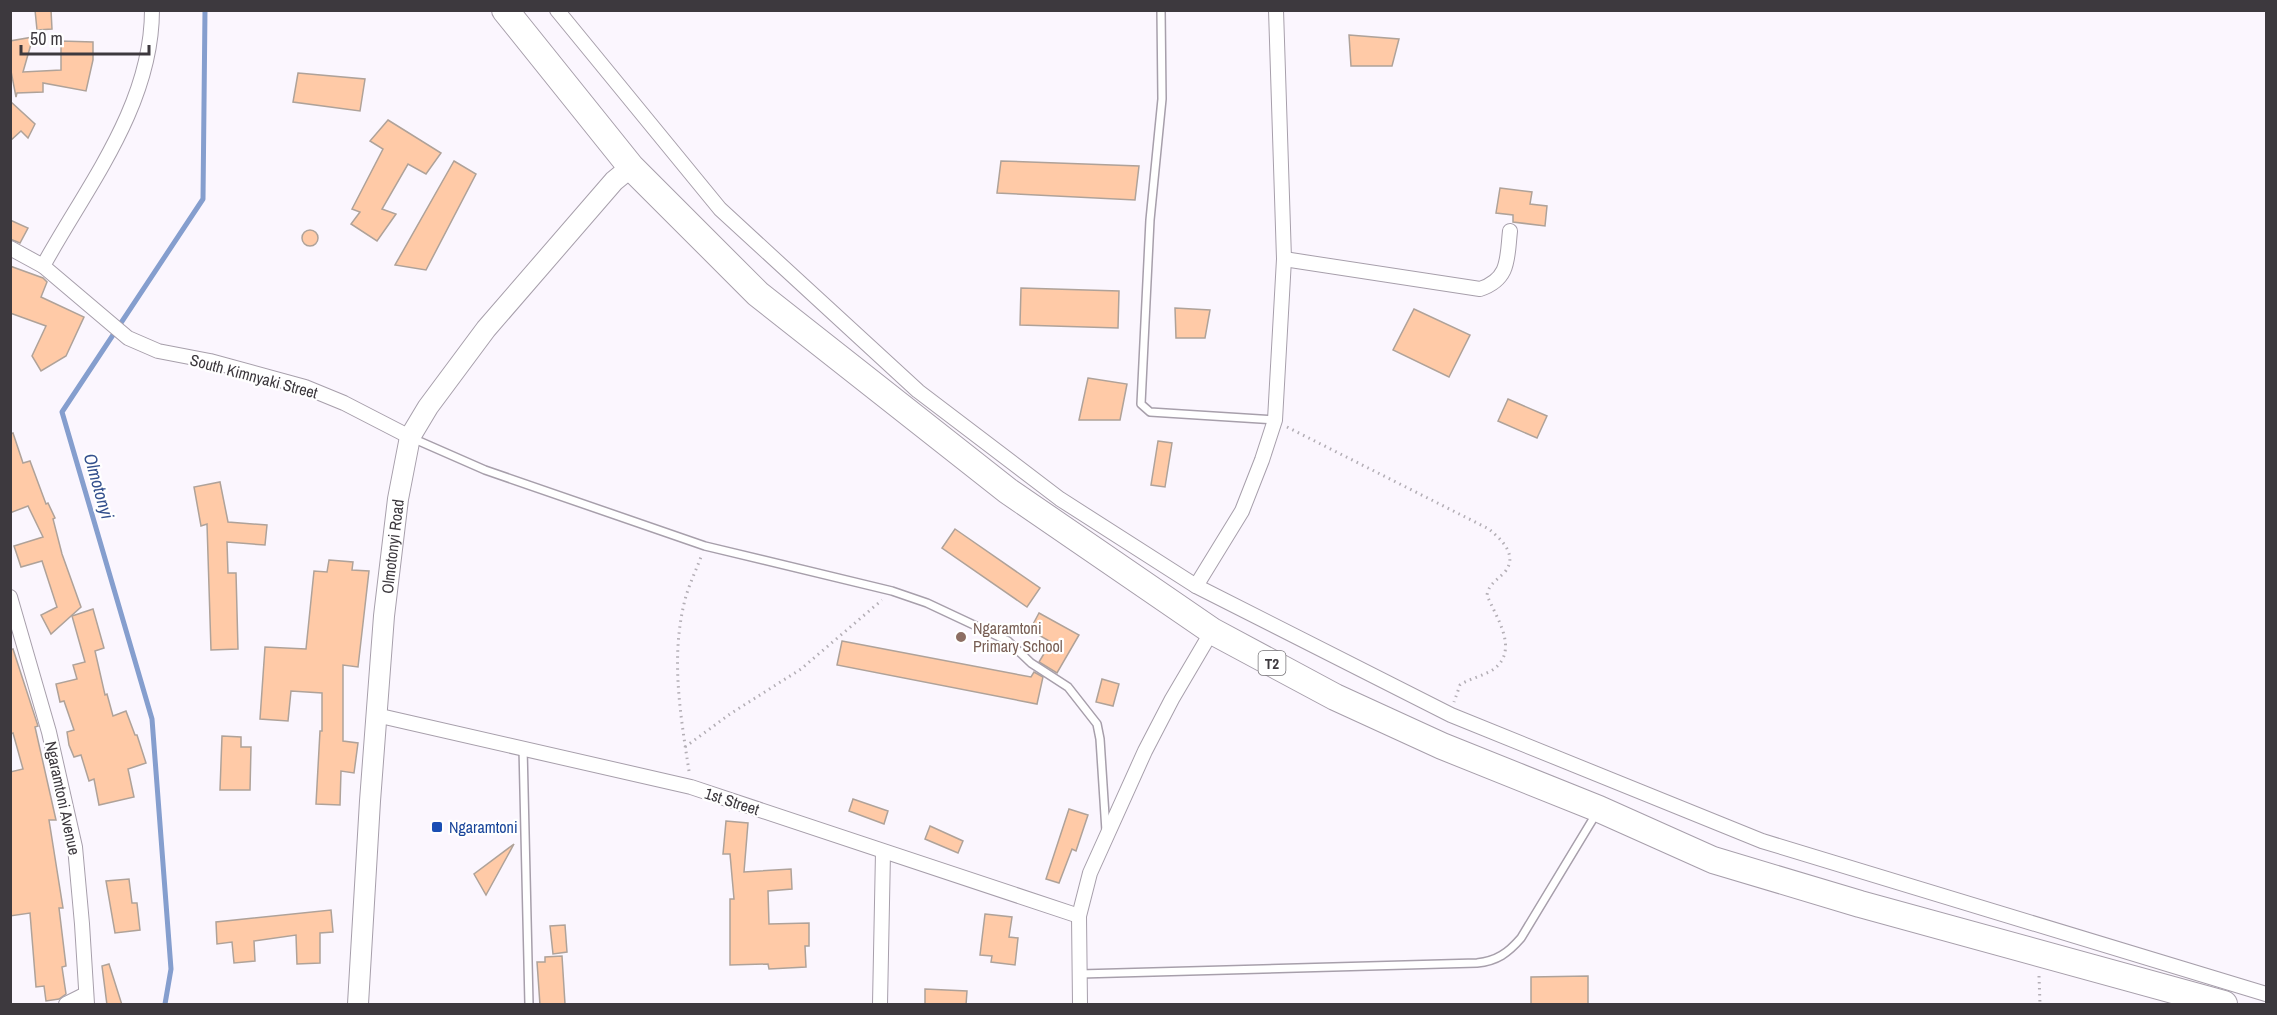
<svg xmlns="http://www.w3.org/2000/svg" width="2277" height="1015" viewBox="0 0 2277 1015" font-family="'Archivo Narrow',sans-serif">
	<rect width="100%" height="100%" fill="#fbf6fe"/>
	<g fill="none" stroke-linecap="round" stroke-linejoin="round">
		<polyline stroke="#859ece" stroke-width="5" points="165,1004 171,969 152,719 62,412 203,199 205,10"/>
	</g>
	<g fill="#ffcaa7" stroke="#afa299" stroke-width="1.5">
		<polygon points="35,10 51,10 52,29 37,30"/>
		<polygon points="1349,35 1399,39 1392,66 1351,66"/>
		<polygon points="33,37 23,72 61,70 61,41 93,42 93,60 86,91 43,83 43,92 17,93 16,97 10,66 10,41"/>
		<polygon points="298,73 365,79 360,111 293,102"/>
		<polygon points="10,101 35,124 28,138 21,131 10,141"/>
		<polygon points="388,120 441,153 426,174 408,164 382,209 396,214 377,241 351,224 360,212 352,209 383,149 370,141"/>
		<polygon points="454,161 476,174 426,270 395,265"/>
		<polygon points="1001,161 1139,166 1135,200 997,193"/>
		<polygon points="1500,188 1532,192 1530,204 1547,206 1545,226 1513,222 1513,215 1496,213"/>
		<polygon points="10,220 28,228 20,243 10,239"/>
		<circle cx="310" cy="238" r="8"/>
		<polygon points="10,266 43,278 47,282 41,297 84,317 66,356 41,371 32,356 46,326 10,313"/>
		<polygon points="1021,288 1119,291 1118,328 1020,325"/>
		<polygon points="1175,308 1210,310 1205,338 1176,338"/>
		<polygon points="1414,309 1470,335 1449,377 1393,350"/>
		<polygon points="1088,378 1127,384 1120,420 1079,420"/>
		<polygon points="1508,399 1547,416 1537,438 1498,421"/>
		<polygon points="13,433 23,463 30,461 46,504 48,503 55,518 53,519 62,554 81,607 51,634 41,615 57,607 42,561 21,567 14,546 43,537 28,506 10,513 10,434"/>
		<polygon points="1158,441 1172,443 1165,487 1151,485"/>
		<polygon points="220,482 228,522 267,525 265,545 227,542 228,573 236,573 238,649 211,650 207,524 201,526 194,487"/>
		<polygon points="955,529 1040,588 1027,607 942,548"/>
		<polygon points="329,560 353,562 352,570 369,571 358,667 343,665 343,741 358,743 354,773 341,771 340,805 316,804 320,731 322,731 322,693 291,691 288,721 260,719 265,647 306,649 314,571 327,572"/>
		<polygon points="93,609 104,648 95,651 105,695 107,694 113,716 126,711 135,735 137,735 146,763 128,769 134,797 99,805 94,779 89,781 81,755 74,757 69,745 67,732 74,730 64,701 60,702 56,684 77,679 73,665 85,662 72,616"/>
		<polygon points="1039,613 1079,635 1057,673 1039,662 1051,642 1030,630"/>
		<polygon points="842,641 1031,677 1034,672 1043,677 1037,704 837,665"/>
		<polygon points="13,649 38,726 35,727 56,820 49,820 63,908 59,908 66,966 62,967 66,994 59,999 46,1001 44,986 36,987 30,913 10,916 10,772 23,769 13,733 10,734 10,650"/>
		<polygon points="1102,679 1119,684 1113,706 1096,702"/>
		<polygon points="222,736 241,737 241,747 251,747 250,790 220,790"/>
		<polygon points="853,799 888,811 884,824 849,811"/>
		<polygon points="1069,809 1088,815 1076,851 1072,849 1059,883 1046,879"/>
		<polygon points="726,821 748,823 744,872 791,869 792,889 768,891 769,924 809,923 809,946 805,946 806,967 769,969 768,964 730,965 730,899 734,899 730,854 723,854"/>
		<polygon points="930,826 963,841 958,853 925,839"/>
		<polygon points="514,844 486,895 474,874"/>
		<polygon points="129,879 132,903 137,903 140,930 115,933 106,881"/>
		<polygon points="331,910 333,932 320,933 320,963 297,964 296,935 254,941 255,961 234,963 232,942 217,944 216,922"/>
		<polygon points="985,914 1012,917 1009,937 1018,938 1015,965 991,962 992,956 980,955"/>
		<polygon points="565,925 567,952 553,954 550,926"/>
		<polygon points="562,956 565,1004 540,1005 537,962 545,962 545,957"/>
		<polygon points="109,964 122,1005 107,1005 102,966"/>
		<polygon points="1588,976 1588,1005 1531,1005 1531,977"/>
		<polygon points="925,989 967,991 966,1005 925,1005"/>
	</g>
	<g fill="none" stroke-linecap="round" stroke-linejoin="round">
		<defs>
			<g id="lane">
				<polyline points="1161,10 1162,99 1150,220 1141,404 1150,412 1275,420"/>
				<polyline points="412,438 485,470 705,546 892,591 927,603 1008,641 1031,663 1068,687 1097,724 1100,739 1106,831"/>
				<polyline points="523,747 529,1004"/>
				<path d="M1080,974L1477,963C1497,961 1508,953 1521,938L1596,814"/>
			</g>
			<g id="street">
				<polyline points="557,10 720,209 918,391 1060,499 1196,586 1451,715 1762,841 2266,994"/>
				<polyline points="10,248 43,266 128,338 158,351 210,361 305,387 344,403 410,437"/>
				<path d="M1284,259L1480,289C1510,279 1507,258 1510,231"/>
				<path d="M43,266C87,186 152,106 152,10"/>
				<polyline points="1196,586 1242,511 1262,460 1275,420 1284,259 1276,10"/>
				<polyline points="10,597 49,732 75,847 82,924 87,1004"/>
				<polyline points="376,715 691,787 1079,916"/>
				<polyline points="66,1004 86,994"/>
				<polyline points="880,1004 883,852"/>
				<polyline points="1080,1004 1079,916 1090,873 1145,751 1172,699 1212,631"/>
			</g>
			<g id="secondary">
				<path id="s1" d="M358,1004L370,801L384,616L398,499L410,437L428,407L486,329L614,181L631,167"/>
			</g>
			<polyline id="highway" points="505,10 631,167 758,294 1008,491 1212,631 1335,697 1442,746 1599,809 1713,860 1860,904 2224,1004"/>
		</defs>
		<use href="#lane" stroke="#a79fab" stroke-width="10"/>
		<use href="#street" stroke="#a79fab" stroke-width="16"/>
		<use href="#secondary" stroke="#a79fab" stroke-width="22"/>
		<use href="#highway" stroke="#a79fab" stroke-width="28"/>
		<g stroke="#b3aeb5" stroke-width="3" stroke-dasharray="1.5 4.5" stroke-linecap="butt">
			<path d="M1287,427L1489,529C1502,540 1519,556 1504,573C1496,581 1489,584 1487,595C1495,616 1520,649 1494,669C1484,676 1470,678 1460,685L1454,702"/>
			<polyline points="685,747 730,714 801,669 882,600"/>
			<path d="M689,771C680,712 670,654 686,596C690,583 696,570 701,557"/>
			<polyline points="2039,976 2040,1004"/>
		</g>
		<use href="#lane" stroke="#fff" stroke-width="7"/>
		<use href="#street" stroke="#fff" stroke-width="14"/>
		<use href="#secondary" stroke="#fff" stroke-width="20"/>
		<use href="#highway" stroke="#fff" stroke-width="26"/>
	</g>
	<circle fill="#8d6e63" stroke="#fff" stroke-width="2" cx="961" cy="637" r="6"/>
	<rect fill="#1a4fb4" stroke="#fff" stroke-width="2" x="431" y="821" width="12" height="12" rx="3"/>
	<g text-anchor="middle" dominant-baseline="central" stroke-width="4.5" stroke-linejoin="round" paint-order="stroke">
		<rect fill="#fff" stroke="#777478" stroke-width="1.5" x="1258.5" y="651" width="27" height="24" rx="4.5"/>
		<g font-size="15" font-weight="bold" fill="#3d393e">
			<text x="1272" y="663">T2</text>
		</g>
		<g font-size="16" fill="#3d393e" stroke="#fff">
			<text transform="translate(254 376) rotate(15)">South Kimnyaki Street</text>
			<text stroke="none"><textPath href="#s1" startOffset="459">Olmotonyi Road</textPath></text>
			<text transform="translate(63 798) rotate(78)">Ngaramtoni Avenue</text>
			<text transform="translate(732 801) rotate(18)">1st Street</text>
		</g>
		<g font-size="16" fill="#785e54" stroke="#fff" text-anchor="start">
			<text x="973" y="628">Ngaramtoni<tspan x="973" dy="18">Primary School</tspan></text>
		</g>
		<g font-size="16" fill="#164399" stroke="#fff" text-anchor="start">
			<text x="449" y="827">Ngaramtoni</text>
		</g>
		<g font-size="18" font-style="italic" fill="#33508d" stroke="#fff">
			<text transform="translate(99 486) rotate(74)">Olmotonyi</text>
		</g>
	</g>
	<rect width="2277" height="1015" fill="none" stroke="#3d393e" stroke-width="24"/>
	<path d="M21 45v9h128v-9" fill="none" stroke="#3d393e" stroke-width="3"/>
	<text x="30" y="45" font-size="18" fill="#3d393e" stroke="#ffffff" stroke-width="4.5" paint-order="stroke">50 m</text>
</svg>
